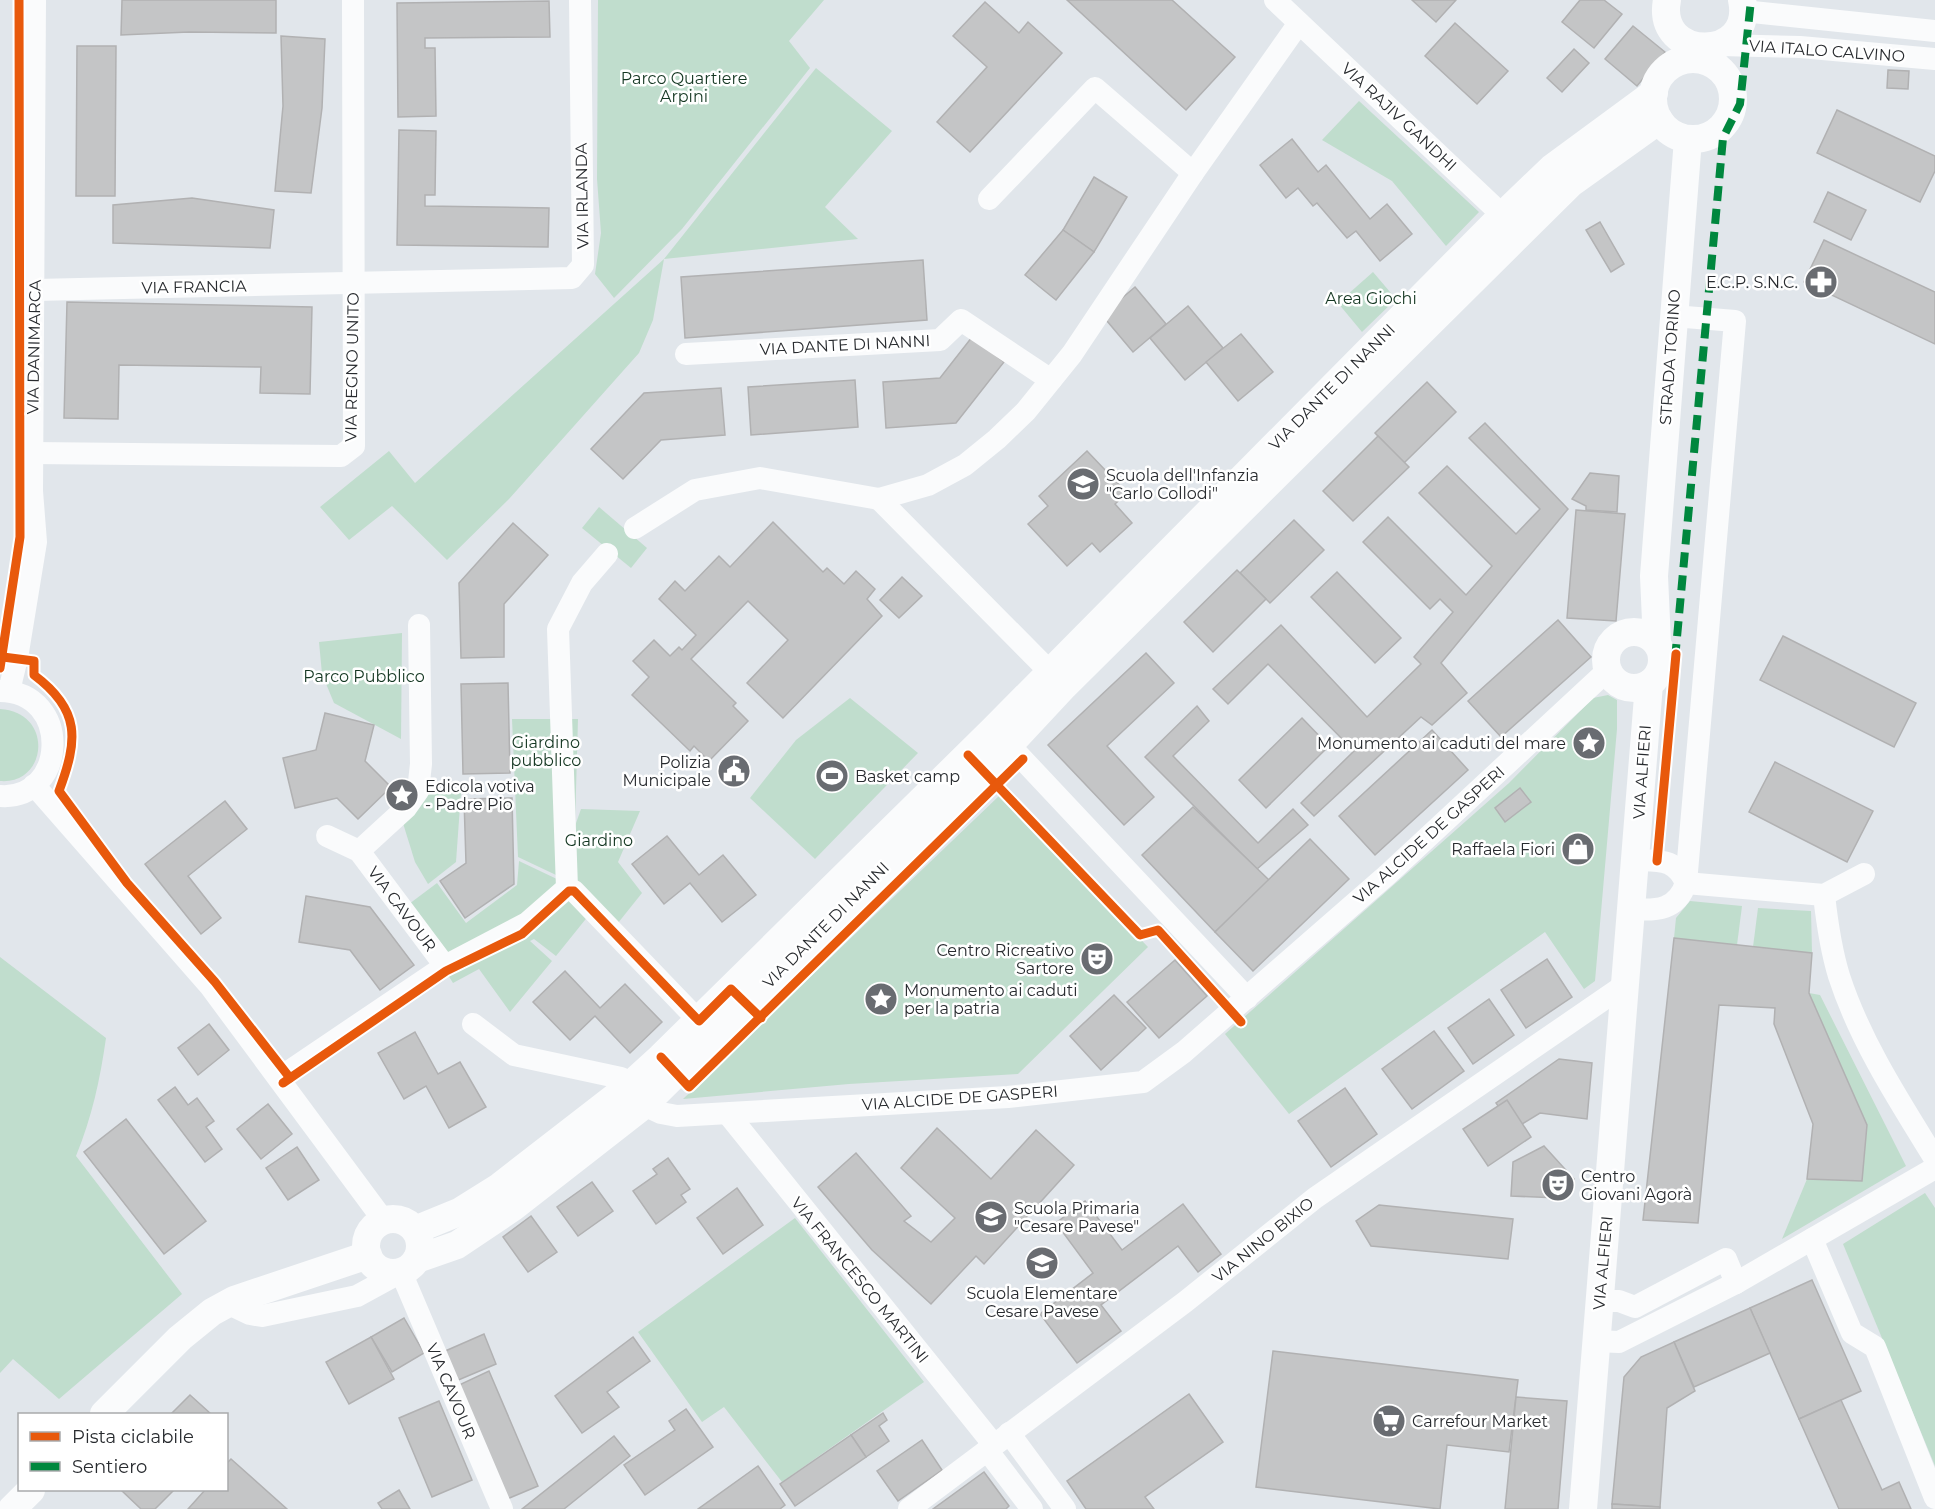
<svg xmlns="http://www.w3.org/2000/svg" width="1935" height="1509" viewBox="0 0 1935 1509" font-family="Montserrat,sans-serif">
	<rect width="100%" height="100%" fill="#e1e6eb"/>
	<g fill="#c0ddcd">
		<polygon points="598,0 824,0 789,41 810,68 682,229 614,298 595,274 601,233 597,179"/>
		<polygon points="816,68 892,131 825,207 858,239 664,259 653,320 639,353 509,499 447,560 392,506 349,540 320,507 389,451 415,483 664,259"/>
		<polygon points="1359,101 1479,212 1446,246 1392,181 1322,140"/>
		<polygon points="1373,272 1396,299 1362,332 1338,303"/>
		<polygon points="599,507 647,548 631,568 582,528"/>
		<polygon points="402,633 401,739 334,703 322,674 319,642"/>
		<polygon points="1608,695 1617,700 1617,729 1595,981 1584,989 1545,932 1289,1114 1225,1034 1509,783 1593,698"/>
		<polygon points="850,698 918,753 815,859 750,798 796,740"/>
		<path d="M0,709C54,712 48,785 0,781Z"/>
		<polygon points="512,719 578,719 575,826 581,809 640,811 618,862 642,893 618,923 589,915 556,956 534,939 530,941 552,961 510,1012 479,969 453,983 405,907 437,883 466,923 517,885 519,861 580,890 573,883 518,857"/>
		<polygon points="433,790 461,792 456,862 428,884 415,862 402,820"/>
		<polygon points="1000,795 1148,947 1018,1074 849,1084 683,1099"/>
		<polygon points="1690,901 1742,906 1737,945 1674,938 1676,918"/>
		<polygon points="1758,908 1811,911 1812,953 1753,947"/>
		<path d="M0,957L106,1038C100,1080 92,1117 76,1156L182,1294L59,1399L13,1359L0,1373Z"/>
		<polygon points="1809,993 1820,995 1906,1166 1782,1239 1807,1179 1862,1181 1867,1125"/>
		<polygon points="1925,1193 1935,1208 1935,1466 1843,1244"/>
		<polygon points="795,1218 924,1382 782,1482 724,1407 702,1422 638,1332"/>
	</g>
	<g fill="#c4c5c6" stroke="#b1b1b2" stroke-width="1.5">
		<polygon points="122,0 276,0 276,33 189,32 121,35"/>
		<polygon points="1067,0 1172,0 1235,57 1186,110"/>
		<polygon points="1412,0 1456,0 1436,22"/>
		<polygon points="1580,0 1604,0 1622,14 1594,48 1562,22"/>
		<polygon points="549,1 550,37 425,38 425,48 435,48 436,116 398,117 397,3"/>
		<polygon points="985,2 1019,33 1028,22 1062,53 970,152 937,122 987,67 953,36"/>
		<polygon points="1455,23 1508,71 1477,104 1425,56"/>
		<polygon points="1633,26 1665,52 1637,86 1605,59"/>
		<polygon points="281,36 325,39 322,108 311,193 275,191 283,106"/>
		<polygon points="77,46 116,46 115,196 76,196"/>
		<polygon points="1574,49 1589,63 1562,92 1547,78"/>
		<polygon points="1888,70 1909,71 1908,89 1887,88"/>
		<polygon points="1837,110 1935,156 1935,171 1920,202 1817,153"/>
		<polygon points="399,130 436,131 435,195 425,195 425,206 549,208 548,247 397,245"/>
		<polygon points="1292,139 1318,172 1326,165 1370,219 1387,204 1412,234 1380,261 1356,231 1347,238 1317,203 1313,206 1298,188 1286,198 1260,165"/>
		<polygon points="1094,177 1127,197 1094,252 1063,230"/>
		<polygon points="1828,192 1866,210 1851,240 1814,222"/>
		<polygon points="192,198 274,210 270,248 113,243 113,205"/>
		<polygon points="1600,222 1624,264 1611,272 1586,230"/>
		<polygon points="1063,230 1094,252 1056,300 1025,275"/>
		<polygon points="1824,240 1935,292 1935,344 1804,282"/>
		<polygon points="923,260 927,320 685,338 681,277"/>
		<polygon points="1135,287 1166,324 1133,352 1102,315"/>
		<polygon points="67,302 312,307 310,394 260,393 261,367 119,365 118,419 64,418"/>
		<polygon points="1188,306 1223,348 1185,380 1150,338"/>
		<polygon points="1241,334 1273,372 1238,401 1206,362"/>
		<polygon points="972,337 1004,362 956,423 886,428 883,382 940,378"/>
		<polygon points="855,380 858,427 751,435 748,387"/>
		<polygon points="1427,382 1456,412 1404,463 1375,433"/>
		<polygon points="721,388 725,435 661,440 623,479 591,449 644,393"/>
		<polygon points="1485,423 1568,509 1441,663 1467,693 1432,725 1421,717 1314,816 1301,803 1354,751 1268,664 1228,704 1213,689 1281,625 1367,717 1421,664 1414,657 1453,612 1440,599 1430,609 1363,542 1388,517 1466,595 1492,566 1419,493 1447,466 1516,534 1540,509 1469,438"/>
		<polygon points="1378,436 1409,467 1353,521 1323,491"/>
		<polygon points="1087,451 1127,493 1115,504 1132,523 1100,552 1092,543 1067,566 1028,524 1048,506 1039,496"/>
		<polygon points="1590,473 1619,476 1617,512 1586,510 1586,506 1572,499"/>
		<polygon points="1576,510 1625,514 1616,621 1567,618"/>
		<polygon points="1294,520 1324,550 1270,603 1240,573"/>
		<polygon points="773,522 823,572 827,568 844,584 856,571 875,589 867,599 882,616 783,718 747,683 788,640 748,601 691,659 736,703 733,706 748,721 709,761 694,746 690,751 632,695 649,677 633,661 654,640 670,656 679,647 682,650 696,635 659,599 675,581 685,591 719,556 730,567"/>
		<polygon points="513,523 548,555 504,604 504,657 461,658 459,583"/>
		<polygon points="1237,570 1266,599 1213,652 1184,622"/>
		<polygon points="1337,572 1401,638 1375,663 1311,597"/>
		<polygon points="902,577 922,596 899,618 880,600"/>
		<polygon points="1558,620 1591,657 1501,737 1468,701"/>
		<polygon points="1783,636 1916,703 1894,747 1760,680"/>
		<polygon points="1146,653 1174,683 1107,746 1154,797 1124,825 1048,745"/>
		<polygon points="508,683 510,773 463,774 461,684"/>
		<polygon points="1197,706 1209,721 1173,756 1258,843 1293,809 1308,825 1257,869 1145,757"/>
		<polygon points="325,713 374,725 365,761 391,787 358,819 337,798 295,808 283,758 316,750"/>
		<polygon points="1302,718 1329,746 1266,808 1239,780"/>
		<polygon points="1432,730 1468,770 1375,855 1339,816"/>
		<polygon points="1775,762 1873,811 1847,862 1749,812"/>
		<polygon points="1520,788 1531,802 1505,822 1495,808"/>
		<polygon points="512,798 514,884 465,918 440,881 466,863 464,799"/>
		<polygon points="225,801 247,829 188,876 221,918 201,934 145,864"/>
		<polygon points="1193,807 1269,880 1215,932 1142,855"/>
		<polygon points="667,836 699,875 723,855 756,895 722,922 690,883 664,904 632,864"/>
		<polygon points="1570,836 1587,838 1585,863 1568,861"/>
		<polygon points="1310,839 1349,879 1253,971 1215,932"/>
		<polygon points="306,896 370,907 414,965 380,990 350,950 299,942"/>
		<polygon points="1674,938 1812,953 1809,993 1867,1125 1862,1181 1807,1179 1813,1124 1774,1024 1775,1008 1719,1005 1698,1223 1643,1220"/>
		<polygon points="1547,959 1572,997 1526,1028 1501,990"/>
		<polygon points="1175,960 1207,996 1159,1038 1127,1002"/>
		<polygon points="565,971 600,1008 625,984 662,1022 630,1053 595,1016 570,1040 533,1002"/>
		<polygon points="1114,995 1146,1028 1101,1070 1070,1036"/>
		<polygon points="1489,999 1514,1035 1473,1064 1448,1028"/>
		<polygon points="209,1024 229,1050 198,1075 178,1048"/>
		<polygon points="1434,1031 1464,1071 1412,1109 1382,1069"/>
		<polygon points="415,1032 438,1074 460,1062 486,1107 449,1128 426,1086 404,1099 378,1053"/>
		<polygon points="1559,1059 1592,1063 1587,1119 1540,1113 1514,1129 1496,1103"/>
		<polygon points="175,1087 188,1105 197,1098 214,1121 206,1127 222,1149 205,1162 158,1100"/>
		<polygon points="1345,1088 1377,1134 1331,1167 1298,1121"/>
		<polygon points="1507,1100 1531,1137 1488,1166 1463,1129"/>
		<polygon points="268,1104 292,1134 261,1159 237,1129"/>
		<polygon points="126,1119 206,1221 164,1254 84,1152"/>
		<polygon points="937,1128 991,1179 1036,1130 1074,1165 984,1264 976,1256 931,1304 872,1250 818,1187 856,1153 911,1216 904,1221 931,1242 955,1218 901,1168"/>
		<polygon points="1544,1146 1574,1179 1559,1198 1511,1196 1513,1162"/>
		<polygon points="297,1147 319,1180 288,1200 266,1168"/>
		<polygon points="668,1158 690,1189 681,1195 686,1202 656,1224 633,1191 657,1174 653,1169"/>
		<polygon points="592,1182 613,1211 578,1236 557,1207"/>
		<polygon points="737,1188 763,1225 723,1254 697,1218"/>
		<polygon points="1085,1201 1122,1250 1183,1204 1221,1254 1198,1272 1178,1246 1101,1305 1121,1331 1077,1363 1040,1314 1093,1273 1056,1223"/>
		<polygon points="1379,1205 1513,1219 1508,1259 1371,1246 1356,1221"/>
		<polygon points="531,1216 557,1252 528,1272 503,1237"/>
		<polygon points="1812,1280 1861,1391 1799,1419 1750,1308"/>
		<polygon points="1750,1308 1770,1353 1694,1387 1674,1342"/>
		<polygon points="404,1318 424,1353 392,1372 371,1337"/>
		<polygon points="484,1334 496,1364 456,1381 443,1352"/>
		<polygon points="371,1337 394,1379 349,1404 326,1362"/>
		<polygon points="633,1337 650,1361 607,1392 619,1407 582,1433 555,1396"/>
		<polygon points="1674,1342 1695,1391 1667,1408 1660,1507 1612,1504 1624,1377 1641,1357"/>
		<polygon points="1273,1351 1518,1380 1509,1452 1447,1445 1440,1509 1256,1487"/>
		<polygon points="489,1371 538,1486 507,1499 459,1385"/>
		<polygon points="1189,1394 1223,1442 1145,1497 1154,1509 1086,1509 1067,1481"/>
		<polygon points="190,1395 211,1414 171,1414"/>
		<polygon points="1516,1397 1567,1401 1558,1509 1505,1509"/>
		<polygon points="1841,1400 1882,1490 1899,1482 1911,1509 1839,1509 1799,1419"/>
		<polygon points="439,1401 472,1480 432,1497 399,1418"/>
		<polygon points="686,1409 713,1447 645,1495 624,1465 675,1430 669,1421"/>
		<polygon points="883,1413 887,1420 879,1426 889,1441 866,1457 851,1435"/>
		<polygon points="851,1435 866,1457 795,1506 780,1484"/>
		<polygon points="614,1436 630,1456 564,1509 522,1509"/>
		<polygon points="922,1440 942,1470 898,1501 877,1471"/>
		<polygon points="231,1459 287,1509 188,1509 205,1490 226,1490 226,1464"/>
		<polygon points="758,1466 785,1505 780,1509 698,1509"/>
		<polygon points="984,1472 1009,1506 1006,1509 933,1509"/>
		<polygon points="121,1490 174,1490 155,1509 141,1509"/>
		<polygon points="399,1490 410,1509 382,1509 378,1503"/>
		<polygon points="1612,1504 1660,1507 1660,1509 1612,1509"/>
	</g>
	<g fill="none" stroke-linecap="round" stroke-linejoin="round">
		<g stroke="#fafbfc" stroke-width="22">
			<polyline points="1275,0 1514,226"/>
			<polyline points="1743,11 1935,31"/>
			<polyline points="1720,45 1800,47 1935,59"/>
			<polyline points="989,199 1095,88 1193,173"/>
			<polyline points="35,290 572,278 583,265 580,0"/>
			<polyline points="1673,316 1735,321 1686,883 1824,895 1864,874"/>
			<polyline points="686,354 940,340 961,320 1051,380"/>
			<polyline points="33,453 341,456 354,446 353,0"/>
			<polyline points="879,499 1061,683"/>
			<polyline points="635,528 695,490 760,478 879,499 928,485 965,465 997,439 1026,411 1072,354 1193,173 1299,23"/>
			<path d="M0,691C73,692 67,801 0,796"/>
			<polyline points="9,691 17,658 36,542 32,491 35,0"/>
			<polyline points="997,732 1247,998"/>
			<polyline points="34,785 210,986 384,1221"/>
			<polyline points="327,836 359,851 445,966"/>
			<polyline points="359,851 406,808 418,791 421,764 419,625"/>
			<polyline points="574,891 699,1021"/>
			<path d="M1824,895C1827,922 1831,950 1839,976C1860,1041 1899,1101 1935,1159"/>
			<path d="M1632,909C1657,911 1677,910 1686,883C1675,858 1660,861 1635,860"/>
			<polyline points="473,1024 514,1055 621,1078 644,1105 661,1113 677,1116 1008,1097 1143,1082 1184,1052 1387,875 1608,670"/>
			<polyline points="279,1078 445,966 527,923 567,888 558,629 582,583 607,554"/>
			<polyline points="728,1114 994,1445"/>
			<polyline points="1812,1239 1852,1333 1875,1347 1935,1498"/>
			<polyline points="1601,1301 1619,1301 1635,1307 1726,1259 1736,1283"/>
			<polyline points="227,1303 250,1314 262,1316 357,1296 401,1272 502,1509"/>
			<polyline points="1596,1341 1619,1342 1736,1283 1935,1168"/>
			<polyline points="1009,1433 1065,1509"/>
			<polyline points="987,1450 1032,1509"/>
			<polyline points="909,1509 1185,1302 1315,1198 1626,984"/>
		</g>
		<g stroke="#fafbfc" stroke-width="28">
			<path d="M1667,0C1655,62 1755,62 1742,0"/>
			<circle cx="1693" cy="99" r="40"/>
			<circle cx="1634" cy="660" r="28"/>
			<polyline points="1657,643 1654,576 1688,139"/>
			<circle cx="393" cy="1246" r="27"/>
			<polyline points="415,1230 459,1212 499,1187 628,1087 661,1057 994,729 1503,215 1552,168 1654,93"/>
			<polyline points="417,1259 457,1245 512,1208 644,1105 1009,745 1064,686 1571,183 1659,120"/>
			<polyline points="104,1414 180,1338 212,1312 234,1300 368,1255"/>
			<polyline points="12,1509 31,1490"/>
			<polyline points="1583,1509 1649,684"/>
		</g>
		<polyline stroke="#00873e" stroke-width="8" stroke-dasharray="15 8" stroke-linecap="butt" points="1675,659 1723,138 1740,104 1751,0"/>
		<defs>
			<g id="cycleway">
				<path d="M3,657L34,661V675C81,710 78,740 59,791L127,883L215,982L290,1078"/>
				<polyline points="0,668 20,537 19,0"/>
				<polyline points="968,755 1140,935 1158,930 1241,1022"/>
				<polyline points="1657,861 1676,654"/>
				<polyline points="661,1057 689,1087 1023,759"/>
				<polyline points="283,1083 446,971 522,934 569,891 574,891 699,1021 731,989 761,1018"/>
			</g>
		</defs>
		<use href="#cycleway" stroke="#fff" stroke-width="13"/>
		<use href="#cycleway" stroke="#e8590c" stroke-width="9"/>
	</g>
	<defs>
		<symbol id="pharmacy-disc" viewBox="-11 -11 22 22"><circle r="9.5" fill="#696c71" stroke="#fff"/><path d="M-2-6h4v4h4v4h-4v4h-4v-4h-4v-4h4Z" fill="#fff"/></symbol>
		<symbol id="school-disc" viewBox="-11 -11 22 22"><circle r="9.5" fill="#696c71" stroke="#fff"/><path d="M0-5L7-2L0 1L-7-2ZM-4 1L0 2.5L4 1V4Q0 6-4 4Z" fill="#fff"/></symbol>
		<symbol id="sight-disc" viewBox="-11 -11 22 22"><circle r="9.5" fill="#696c71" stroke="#fff"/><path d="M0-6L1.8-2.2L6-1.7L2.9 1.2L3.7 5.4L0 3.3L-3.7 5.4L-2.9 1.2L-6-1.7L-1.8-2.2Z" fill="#fff"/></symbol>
		<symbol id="civic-disc" viewBox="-11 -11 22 22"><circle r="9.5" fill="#696c71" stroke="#fff"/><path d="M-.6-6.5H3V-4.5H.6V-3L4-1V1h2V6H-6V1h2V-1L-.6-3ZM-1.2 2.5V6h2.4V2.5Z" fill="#fff"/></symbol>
		<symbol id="stadium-disc" viewBox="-11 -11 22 22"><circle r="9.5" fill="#696c71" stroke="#fff"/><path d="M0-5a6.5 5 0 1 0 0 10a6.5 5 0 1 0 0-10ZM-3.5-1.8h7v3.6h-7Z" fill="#fff"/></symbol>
		<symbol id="shop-disc" viewBox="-11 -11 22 22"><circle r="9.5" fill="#696c71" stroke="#fff"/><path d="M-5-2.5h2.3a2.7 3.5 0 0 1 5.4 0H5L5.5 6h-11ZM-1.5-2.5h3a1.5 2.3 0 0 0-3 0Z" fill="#fff"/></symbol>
		<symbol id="theatre-disc" viewBox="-11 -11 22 22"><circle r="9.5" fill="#696c71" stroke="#fff"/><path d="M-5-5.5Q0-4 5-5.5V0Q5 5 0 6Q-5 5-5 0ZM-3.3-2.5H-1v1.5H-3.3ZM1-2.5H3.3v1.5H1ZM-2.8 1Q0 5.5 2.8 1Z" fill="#fff"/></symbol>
		<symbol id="supermarket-disc" viewBox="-11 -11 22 22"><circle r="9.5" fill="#696c71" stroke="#fff"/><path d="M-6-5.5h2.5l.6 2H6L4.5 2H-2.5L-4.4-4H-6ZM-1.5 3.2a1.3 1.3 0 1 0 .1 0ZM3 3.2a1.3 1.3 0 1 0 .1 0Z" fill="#fff"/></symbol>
	</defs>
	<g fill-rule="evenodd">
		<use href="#pharmacy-disc" x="1802" y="263" width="38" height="38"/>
		<use href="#school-disc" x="1064" y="465" width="38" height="38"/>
		<use href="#sight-disc" x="1570" y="724" width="38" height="38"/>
		<use href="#civic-disc" x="715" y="752" width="38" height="38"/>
		<use href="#stadium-disc" x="813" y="757" width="38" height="38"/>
		<use href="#sight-disc" x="383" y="776" width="38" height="38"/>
		<use href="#shop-disc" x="1559" y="830" width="38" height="38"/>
		<use href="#theatre-disc" x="1078" y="940" width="38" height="38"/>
		<use href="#sight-disc" x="862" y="980" width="38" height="38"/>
		<use href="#theatre-disc" x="1539" y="1166" width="38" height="38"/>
		<use href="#school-disc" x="972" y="1198" width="38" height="38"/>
		<use href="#school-disc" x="1023" y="1244" width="38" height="38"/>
		<use href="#supermarket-disc" x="1370" y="1402" width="38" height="38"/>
	</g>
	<g text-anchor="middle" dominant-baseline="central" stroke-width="5" stroke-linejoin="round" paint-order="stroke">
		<g font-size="16" fill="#282b2f" stroke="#fff">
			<text transform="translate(1827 51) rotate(4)">VIA ITALO CALVINO</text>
			<text transform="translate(1399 117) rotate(43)">VIA RAJIV GANDHI</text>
			<text transform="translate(582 196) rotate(-91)">VIA IRLANDA</text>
			<text transform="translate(194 287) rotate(-1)">VIA FRANCIA</text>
			<text transform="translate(845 345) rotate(-3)">VIA DANTE DI NANNI</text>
			<text transform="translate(34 347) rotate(-89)">VIA DANIMARCA</text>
			<text transform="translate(1670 357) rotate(-86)">STRADA TORINO</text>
			<text transform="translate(352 367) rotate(-89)">VIA REGNO UNITO</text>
			<text transform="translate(1332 387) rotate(-45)">VIA DANTE DI NANNI</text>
			<text transform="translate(1642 772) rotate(-86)">VIA ALFIERI</text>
			<text transform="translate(1429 835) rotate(-42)">VIA ALCIDE DE GASPERI</text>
			<text transform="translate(402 909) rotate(53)">VIA CAVOUR</text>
			<text transform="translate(826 925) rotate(-45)">VIA DANTE DI NANNI</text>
			<text transform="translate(960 1098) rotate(-4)">VIA ALCIDE DE GASPERI</text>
			<text transform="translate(1263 1240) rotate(-39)">VIA NINO BIXIO</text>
			<text transform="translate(1603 1263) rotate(-85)">VIA ALFIERI</text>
			<text transform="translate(860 1280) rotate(51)">VIA FRANCESCO MARTINI</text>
			<text transform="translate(451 1391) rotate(67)">VIA CAVOUR</text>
		</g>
		<g font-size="16" fill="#143722" stroke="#fff">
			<text x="684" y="78">Parco Quartiere<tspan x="684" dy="18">Arpini</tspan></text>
			<text x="1371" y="298">Area Giochi</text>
			<text x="364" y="676">Parco Pubblico</text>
			<text x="546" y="742">Giardino<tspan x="546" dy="18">pubblico</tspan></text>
			<text x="599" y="840">Giardino</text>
		</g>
		<g font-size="16" fill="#282b2f" stroke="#fff" text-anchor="start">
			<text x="1798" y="282" text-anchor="end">E.C.P. S.N.C.</text>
			<text x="1106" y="475">Scuola dell'Infanzia<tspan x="1106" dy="18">"Carlo Collodi"</tspan></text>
			<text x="1566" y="743" text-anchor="end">Monumento ai caduti del mare</text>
			<text x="711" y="762" text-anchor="end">Polizia<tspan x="711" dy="18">Municipale</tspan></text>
			<text x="855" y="776">Basket camp</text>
			<text x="425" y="786">Edicola votiva<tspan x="425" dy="18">- Padre Pio</tspan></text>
			<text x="1555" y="849" text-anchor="end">Raffaela Fiori</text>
			<text x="1074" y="950" text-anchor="end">Centro Ricreativo<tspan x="1074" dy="18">Sartore</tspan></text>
			<text x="904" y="990">Monumento ai caduti<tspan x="904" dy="18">per la patria</tspan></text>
			<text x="1581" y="1176">Centro<tspan x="1581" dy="18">Giovani Agorà</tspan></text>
			<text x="1014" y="1208">Scuola Primaria<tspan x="1014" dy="18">"Cesare Pavese"</tspan></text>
			<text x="1042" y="1293" text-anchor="middle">Scuola Elementare<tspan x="1042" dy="18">Cesare Pavese</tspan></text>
			<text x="1412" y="1421">Carrefour Market</text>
		</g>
	</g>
	<rect x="18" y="1413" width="210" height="78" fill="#ffffff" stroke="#a9aaac" stroke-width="1.5"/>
	<rect x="30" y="1432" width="30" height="9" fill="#e8590c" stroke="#a9aaac" stroke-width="1.5"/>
	<text x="72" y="1443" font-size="18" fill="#282b2f">Pista ciclabile</text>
	<rect x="30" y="1462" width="30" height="9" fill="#00873e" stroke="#a9aaac" stroke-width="1.5"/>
	<text x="72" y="1473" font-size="18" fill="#282b2f">Sentiero</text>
</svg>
